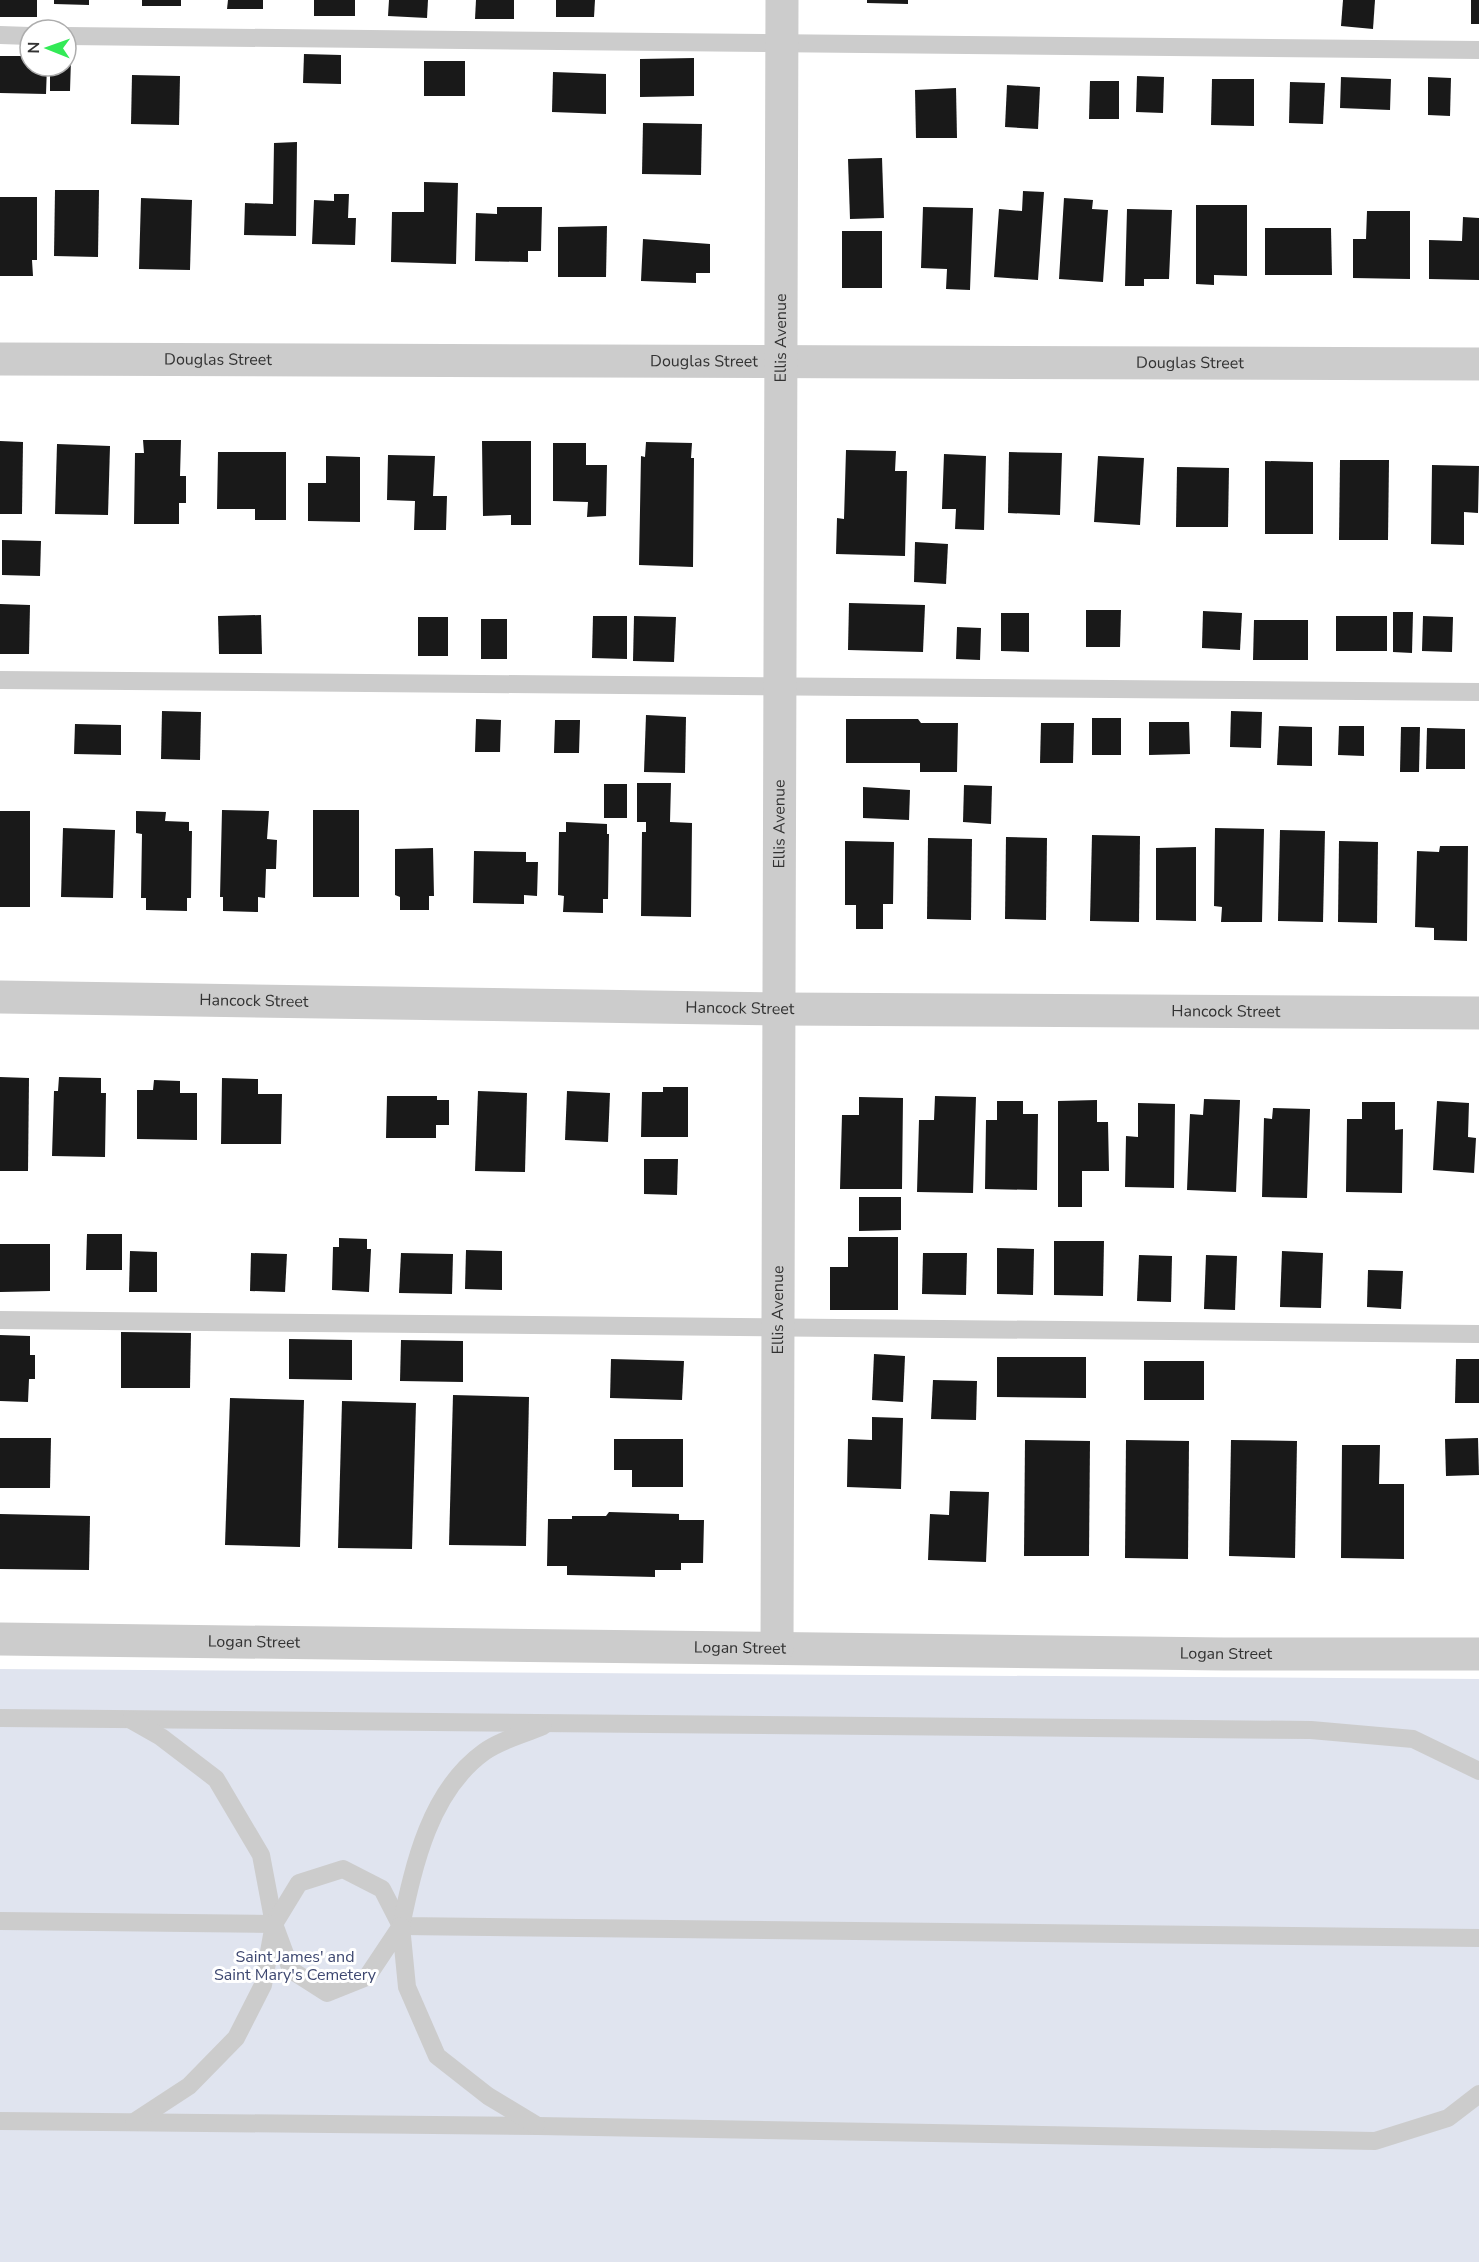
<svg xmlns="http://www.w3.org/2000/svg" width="1479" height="2262" viewBox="0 0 1479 2262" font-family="'Nunito Sans',sans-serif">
	<rect width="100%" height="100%" fill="#fff"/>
	<polygon fill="#e0e4ef" points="0,1669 1479,1679 1479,2262 0,2262"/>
	<g fill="#191919">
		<rect x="0" y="0" width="37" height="17"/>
		<polygon points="54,0 89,0 89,5 54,4"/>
		<rect x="142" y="0" width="39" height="6"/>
		<polygon points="228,0 263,0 263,9 227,9"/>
		<rect x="314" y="0" width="41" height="16"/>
		<polygon points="389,0 428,0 427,18 388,16"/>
		<polygon points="476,0 514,0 514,19 475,19"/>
		<polygon points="556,0 595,0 594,17 556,17"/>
		<polygon points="867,0 908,0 908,4 867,3"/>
		<polygon points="1343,0 1375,0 1373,29 1341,26"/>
		<rect x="1471" y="0" width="8" height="24"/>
		<polygon points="304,54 341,55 341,84 303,83"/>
		<polygon points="0,56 30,56 30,66 47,66 46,94 0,93"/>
		<polygon points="694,58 694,96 640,97 640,59"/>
		<polygon points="66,59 71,59 70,91 50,91 50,66 66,66"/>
		<rect x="424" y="61" width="41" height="35"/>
		<polygon points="553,72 606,74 606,114 552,112"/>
		<polygon points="132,75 180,76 179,125 131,124"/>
		<polygon points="1137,76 1164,77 1163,113 1136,112"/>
		<polygon points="1341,77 1391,79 1390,110 1340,108"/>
		<polygon points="1428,77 1451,78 1450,116 1428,115"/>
		<polygon points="1212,79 1254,79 1254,126 1211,125"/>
		<polygon points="1090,81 1119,81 1119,119 1089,119"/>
		<polygon points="1290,82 1325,83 1323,124 1289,123"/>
		<polygon points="1007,85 1040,87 1038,129 1005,127"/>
		<polygon points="956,88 957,138 916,138 915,90"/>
		<polygon points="643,123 702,124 701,175 642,174"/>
		<polygon points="297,142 296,236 244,235 245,203 273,204 274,143"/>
		<polygon points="882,158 884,218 850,219 848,159"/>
		<polygon points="424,182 458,183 456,264 391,262 392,212 424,212"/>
		<polygon points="55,190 99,190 98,257 54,256"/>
		<polygon points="1023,191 1044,192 1038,280 994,277 999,209 1022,211"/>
		<polygon points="334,194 349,194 348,218 356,218 355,245 312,244 314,200 334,201"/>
		<polygon points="0,197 37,197 37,260 32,260 33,276 0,276"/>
		<polygon points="141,198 192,200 190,270 139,269"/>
		<polygon points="1064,198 1093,200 1092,209 1108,210 1103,282 1059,279"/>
		<polygon points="1196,205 1247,205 1247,276 1214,275 1214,285 1196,284"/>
		<polygon points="497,207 542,207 541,251 528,251 528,262 475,261 476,213 497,214"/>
		<polygon points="923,207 973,208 970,290 946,289 947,269 921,268"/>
		<polygon points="1127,209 1172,210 1169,279 1144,279 1144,286 1125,286"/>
		<polygon points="1367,211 1410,211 1410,279 1353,278 1353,239 1366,239"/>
		<polygon points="1463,217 1479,218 1479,280 1429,279 1429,240 1462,241"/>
		<polygon points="607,226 606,277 558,277 558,227"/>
		<polygon points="1265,228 1331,228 1332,275 1265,275"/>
		<rect x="842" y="231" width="40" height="57"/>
		<polygon points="643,239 710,244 710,273 696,273 696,283 641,281"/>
		<polygon points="143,440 181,440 180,476 186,476 186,503 179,503 179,524 134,524 135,453 144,453"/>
		<polygon points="0,441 23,442 22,514 0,514"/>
		<polygon points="482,441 531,441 531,525 511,525 511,515 483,516"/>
		<polygon points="646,442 692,443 691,458 694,458 693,567 639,565 641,456 645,457"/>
		<polygon points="553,443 586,443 586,465 607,465 606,516 587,517 588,502 553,501"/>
		<polygon points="57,444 110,446 108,515 55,514"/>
		<polygon points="846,450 896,451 895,471 907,471 905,556 836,554 837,518 844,519"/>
		<polygon points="218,452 286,452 286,520 255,520 255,509 217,509"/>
		<polygon points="1009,452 1062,453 1060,515 1008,513"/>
		<polygon points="944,454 986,456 984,530 955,529 956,509 942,509"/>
		<polygon points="388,455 435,456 433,496 447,496 446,530 414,530 415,501 387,500"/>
		<polygon points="326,456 360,457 360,522 308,521 308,483 326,483"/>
		<polygon points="1098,456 1144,458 1140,525 1094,522"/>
		<polygon points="1340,460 1389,460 1388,540 1339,540"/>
		<polygon points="1265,461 1313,462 1313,534 1265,534"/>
		<polygon points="1432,465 1479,466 1478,513 1464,512 1464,545 1431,544"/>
		<polygon points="1177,467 1229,468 1228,527 1176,527"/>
		<polygon points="2,540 41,541 40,576 2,575"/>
		<polygon points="915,542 948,544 946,584 914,582"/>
		<polygon points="849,603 925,605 923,652 848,650"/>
		<polygon points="0,604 30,605 29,654 0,654"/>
		<polygon points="1086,610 1121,610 1120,647 1086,647"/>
		<polygon points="1203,611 1242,613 1240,650 1202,648"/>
		<polygon points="1393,612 1413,612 1412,653 1393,652"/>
		<polygon points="1001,613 1029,613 1029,652 1001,651"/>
		<polygon points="261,615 262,654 219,654 218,616"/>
		<polygon points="593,616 627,616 627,659 592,658"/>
		<polygon points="634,616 676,617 674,662 633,661"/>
		<rect x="1336" y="616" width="51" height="35"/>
		<polygon points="1423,616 1453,617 1452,652 1422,651"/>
		<rect x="418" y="617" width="30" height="39"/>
		<rect x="481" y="619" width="26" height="40"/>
		<polygon points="1254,620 1308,620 1308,660 1253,660"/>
		<polygon points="957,627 981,628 980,660 956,659"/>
		<polygon points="162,711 201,712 200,760 161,759"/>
		<polygon points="1231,711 1262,712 1261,748 1230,747"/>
		<polygon points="646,715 686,717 685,773 644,772"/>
		<rect x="1092" y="718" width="29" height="37"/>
		<polygon points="476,719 501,720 500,752 475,752"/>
		<polygon points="846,719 918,719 921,723 958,723 957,772 920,772 920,763 846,763"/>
		<polygon points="555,720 580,720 579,753 554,753"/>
		<polygon points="1149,722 1189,722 1190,754 1149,755"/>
		<polygon points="1041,723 1074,723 1073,763 1040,763"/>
		<polygon points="75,724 121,725 121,755 74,754"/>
		<polygon points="1279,726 1312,727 1312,766 1277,765"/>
		<polygon points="1339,726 1364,726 1364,756 1338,755"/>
		<polygon points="1401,727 1420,727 1419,772 1400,772"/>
		<polygon points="1427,728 1465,729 1465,769 1426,769"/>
		<polygon points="637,783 671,783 670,822 692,823 691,917 641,916 642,832 646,832 646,822 637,822"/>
		<rect x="604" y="784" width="23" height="34"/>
		<polygon points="964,785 992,786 991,824 963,822"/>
		<polygon points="863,787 910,790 909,820 863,818"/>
		<polygon points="222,810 269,811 267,839 277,840 276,869 266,869 265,898 258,897 258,912 223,911 223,897 220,897"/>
		<rect x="313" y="810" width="46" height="87"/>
		<rect x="0" y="811" width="30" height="96"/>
		<polygon points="136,811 166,812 165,821 189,822 189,831 192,831 191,898 187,898 187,911 146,910 146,898 141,898 142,834 136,833"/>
		<polygon points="566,822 607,824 607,834 609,834 608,899 603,899 603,913 563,912 564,896 558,895 559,832 566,832"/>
		<polygon points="63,828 115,830 113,898 61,897"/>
		<polygon points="1215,828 1264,829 1262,922 1221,922 1222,907 1214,906"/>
		<polygon points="1280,830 1325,831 1323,922 1278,921"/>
		<polygon points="1092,835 1140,836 1139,922 1090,921"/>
		<polygon points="1006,837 1047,838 1046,920 1005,919"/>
		<polygon points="928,838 972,839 971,920 927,919"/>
		<polygon points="845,841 894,842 893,904 883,904 883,929 856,929 856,905 845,905"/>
		<polygon points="1339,841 1378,842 1377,923 1338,922"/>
		<polygon points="1440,846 1468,846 1467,941 1434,940 1434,928 1415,927 1417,851 1439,852"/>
		<polygon points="1196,847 1196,921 1156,920 1156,848"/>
		<polygon points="433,848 434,896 429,896 429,910 400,910 400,897 395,895 395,849"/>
		<polygon points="474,851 526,852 526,862 538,862 537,896 524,895 524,904 473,903"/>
		<polygon points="0,1077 29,1078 28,1171 0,1171"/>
		<polygon points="59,1077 101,1078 101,1093 106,1093 105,1157 52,1156 54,1091 58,1091"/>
		<polygon points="222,1078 258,1079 258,1094 282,1094 281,1144 221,1144"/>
		<polygon points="154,1080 180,1081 180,1093 197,1093 197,1140 137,1139 137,1090 153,1090"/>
		<polygon points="663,1087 688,1087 688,1137 641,1137 642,1092 663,1092"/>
		<polygon points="478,1091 527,1093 525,1172 475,1171"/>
		<polygon points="567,1091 610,1093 608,1142 565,1140"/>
		<polygon points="387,1096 437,1096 437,1100 449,1100 449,1125 436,1125 436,1138 386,1138"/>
		<polygon points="935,1096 976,1097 973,1193 917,1192 919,1120 934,1120"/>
		<polygon points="859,1097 903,1098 902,1189 840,1189 842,1115 859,1115"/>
		<polygon points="1204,1099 1240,1100 1236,1192 1187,1190 1190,1114 1203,1115"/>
		<polygon points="1097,1100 1097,1122 1108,1122 1109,1171 1082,1171 1082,1207 1058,1207 1058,1101"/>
		<polygon points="997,1101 1023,1101 1023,1114 1038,1114 1037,1190 985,1189 986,1120 997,1120"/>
		<polygon points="1437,1101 1469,1103 1468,1137 1476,1138 1474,1173 1433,1170"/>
		<polygon points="1362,1102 1395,1102 1395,1130 1403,1129 1402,1193 1346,1192 1347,1119 1362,1119"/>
		<polygon points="1138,1103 1175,1104 1174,1188 1125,1187 1126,1136 1138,1137"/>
		<polygon points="1273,1108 1310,1109 1307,1198 1262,1197 1264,1118 1272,1119"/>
		<polygon points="644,1159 678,1159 677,1195 644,1194"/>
		<polygon points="859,1197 901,1197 901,1230 859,1231"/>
		<polygon points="87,1234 122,1234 122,1270 86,1270"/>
		<polygon points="848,1237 898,1237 898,1310 830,1310 830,1267 848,1267"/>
		<polygon points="339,1238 367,1239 367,1249 371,1249 369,1292 332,1290 333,1247 339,1247"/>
		<polygon points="1054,1241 1104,1241 1103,1296 1054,1295"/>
		<polygon points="0,1244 50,1244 50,1291 0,1292"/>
		<polygon points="997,1248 1034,1249 1033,1295 997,1294"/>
		<polygon points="466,1250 502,1251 502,1290 465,1289"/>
		<polygon points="130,1251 157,1252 157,1292 129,1292"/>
		<polygon points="1282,1251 1323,1253 1321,1308 1280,1307"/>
		<polygon points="251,1253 287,1254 285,1292 250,1291"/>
		<polygon points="401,1253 453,1254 452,1294 399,1293"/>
		<polygon points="923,1253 967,1253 966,1295 922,1294"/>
		<polygon points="1139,1255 1172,1256 1171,1302 1137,1301"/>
		<polygon points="1206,1255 1237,1256 1235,1310 1204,1309"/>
		<polygon points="1368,1270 1403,1271 1401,1309 1367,1307"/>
		<polygon points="121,1332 191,1333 190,1388 121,1388"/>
		<polygon points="0,1335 30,1336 30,1355 35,1355 35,1379 29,1379 28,1402 0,1401"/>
		<polygon points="289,1339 352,1340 352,1380 289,1379"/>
		<polygon points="401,1340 463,1341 463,1382 400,1381"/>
		<polygon points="874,1354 905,1356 903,1402 872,1400"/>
		<polygon points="997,1357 1086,1357 1086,1398 997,1397"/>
		<polygon points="611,1359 684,1361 682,1400 610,1398"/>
		<polygon points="1456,1359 1479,1359 1479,1403 1455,1403"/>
		<rect x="1144" y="1361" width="60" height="39"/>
		<polygon points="933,1380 977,1381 976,1420 931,1419"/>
		<polygon points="453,1395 529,1397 526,1546 449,1545"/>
		<polygon points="230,1398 304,1400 300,1547 225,1545"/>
		<polygon points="342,1401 416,1403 412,1549 338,1548"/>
		<polygon points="872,1417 903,1418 901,1489 847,1487 848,1439 872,1440"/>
		<polygon points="0,1438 51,1438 50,1488 0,1488"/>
		<polygon points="1478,1438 1479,1475 1446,1476 1445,1439"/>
		<polygon points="614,1439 683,1439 683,1487 632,1487 632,1470 614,1470"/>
		<polygon points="1025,1440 1090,1441 1089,1556 1024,1556"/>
		<polygon points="1126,1440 1189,1441 1188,1559 1125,1558"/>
		<polygon points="1231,1440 1297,1441 1295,1558 1229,1556"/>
		<polygon points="1342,1445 1380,1445 1379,1484 1404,1484 1404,1559 1341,1558"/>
		<polygon points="950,1491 989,1492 986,1562 928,1560 930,1514 949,1515"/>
		<polygon points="609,1512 679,1514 679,1520 704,1520 703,1563 681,1563 681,1570 655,1570 655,1577 567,1575 567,1566 547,1566 548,1519 572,1519 572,1516 606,1516"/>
		<polygon points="0,1514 90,1516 89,1570 0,1569"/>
	</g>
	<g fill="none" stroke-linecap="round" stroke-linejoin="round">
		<g stroke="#ccc" stroke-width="18">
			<polyline points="0,35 30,36"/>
			<polyline points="66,36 1479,50"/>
			<polyline points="0,680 1479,692"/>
			<polyline points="0,1320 1479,1334"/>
			<polyline points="0,1718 1311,1730 1413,1739 1479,1771"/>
			<polyline points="131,1720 161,1737 216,1779 261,1855 274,1924"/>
			<polyline points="0,1921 274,1924 299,1883 343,1869 382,1889 401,1926 1479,1938"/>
			<path d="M401,1926C414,1864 430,1791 484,1752C500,1740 525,1734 543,1726"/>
			<polyline points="0,2121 538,2126 1375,2141 1448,2118 1479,2094"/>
			<polyline points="134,2122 189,2086 236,2038 263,1985 274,1924 291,1970 327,1993 367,1977 401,1926 407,1987 437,2056 488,2096 536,2125"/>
		</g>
		<g stroke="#ccc" stroke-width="33">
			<path id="s1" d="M0,359L1479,364"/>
			<path id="s2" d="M0,997L779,1009L1479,1013"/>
			<path id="s3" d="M0,1639L1224,1654H1479"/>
			<path id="s4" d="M777,1648L782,0"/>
		</g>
	</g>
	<g text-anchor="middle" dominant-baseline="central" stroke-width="6" stroke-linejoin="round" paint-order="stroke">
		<g font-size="16" fill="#323232" stroke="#fff">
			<text stroke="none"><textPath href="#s4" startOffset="1310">Ellis Avenue</textPath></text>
			<text stroke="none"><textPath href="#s1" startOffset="218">Douglas Street</textPath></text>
			<text stroke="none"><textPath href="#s1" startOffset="704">Douglas Street</textPath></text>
			<text stroke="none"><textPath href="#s1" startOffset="1190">Douglas Street</textPath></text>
			<text stroke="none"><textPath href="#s4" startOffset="824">Ellis Avenue</textPath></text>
			<text stroke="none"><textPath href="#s2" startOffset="254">Hancock Street</textPath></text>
			<text stroke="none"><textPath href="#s2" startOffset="740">Hancock Street</textPath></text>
			<text stroke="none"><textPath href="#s2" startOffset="1226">Hancock Street</textPath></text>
			<text stroke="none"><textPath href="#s4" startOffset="338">Ellis Avenue</textPath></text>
			<text stroke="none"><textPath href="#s3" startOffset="254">Logan Street</textPath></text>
			<text stroke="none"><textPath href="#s3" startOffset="740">Logan Street</textPath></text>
			<text stroke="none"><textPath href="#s3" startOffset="1226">Logan Street</textPath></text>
		</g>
		<g font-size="16" fill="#3d4770" stroke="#fff">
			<text x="295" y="1957">Saint James' and<tspan x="295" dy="18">Saint Mary's Cemetery</tspan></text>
		</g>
	</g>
	<g transform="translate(48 48) rotate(271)"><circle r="28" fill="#ffffff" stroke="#adadad" stroke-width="1.5"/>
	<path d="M0-4.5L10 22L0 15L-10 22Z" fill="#32ea56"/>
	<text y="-9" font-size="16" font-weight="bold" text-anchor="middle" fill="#323232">N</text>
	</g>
</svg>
